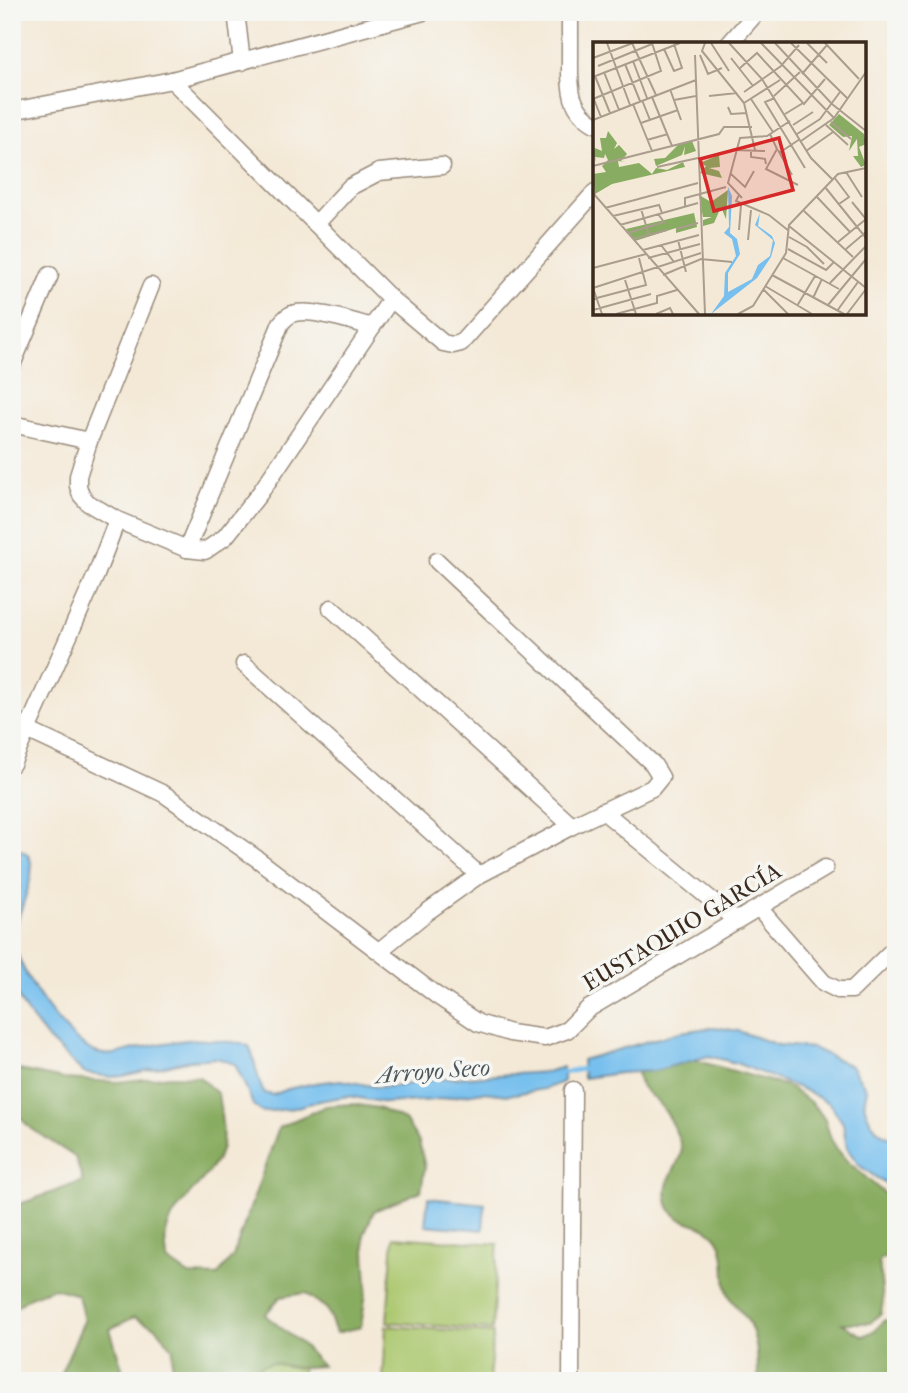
<svg xmlns="http://www.w3.org/2000/svg" width="908" height="1393" viewBox="0 0 908 1393" font-family="'IM FELL French Canon',serif">
	<rect width="100%" height="100%" fill="#f6f6f2"/>
	<filter id="ink" filterUnits="userSpaceOnUse"><feTurbulence type="fractalNoise" baseFrequency=".0143" numOctaves="2"/><feDisplacementMap in="SourceGraphic" scale="14" xChannelSelector="R" yChannelSelector="G"/><feConvolveMatrix kernelMatrix="1 2 1 2 8 2 1 2 1" color-interpolation-filters="sRGB"/></filter>
	<filter id="wash" filterUnits="userSpaceOnUse"><feTurbulence type="fractalNoise" baseFrequency=".00686" numOctaves="4" result="noise"/><feDisplacementMap in="SourceGraphic" scale="28" xChannelSelector="R" yChannelSelector="G"/><feGaussianBlur stdDeviation="1.57" result="paint"/><feColorMatrix in="noise" values="0 0 0 0 0 0 0 0 0 0 0 0 0 0 0 0 0 1.4 0 .05"/><feComposite in="paint" operator="in"/></filter>
	<g filter="url(#wash)">
		<rect width="100%" height="100%" fill="#f4e9d7"/>
		<g fill="#abc76e" stroke="#737846" stroke-width="2">
			<polygon points="393,1237 498,1244 492,1330 387,1322"/>
			<polygon points="386,1326 493,1333 489,1381 383,1381"/>
			<polygon points="262,1357 303,1365 300,1381 257,1381"/>
		</g>
		<g fill="#88ac61" stroke="#626b40" stroke-width="2">
			<path d="M637,1060L698,1061L787,1086L809,1101L818,1110L825,1120L831,1139L837,1149L846,1160L886,1195L896,1201V1254H891L879,1260L883,1301L881,1313L870,1323H842L852,1330L864,1336L875,1330L885,1320L896,1322V1381H758C758,1360 758,1336 746,1318C739,1308 729,1300 726,1287C723,1268 728,1245 711,1232C698,1221 674,1224 668,1204C661,1181 677,1171 681,1153C682,1149 680,1142 678,1137C674,1126 668,1113 660,1105C643,1085 636,1091 637,1060Z"/>
			<path d="M14,1069L64,1079L118,1082L170,1076L199,1077L218,1094C220,1108 226,1139 220,1153C207,1183 174,1201 166,1233C164,1241 167,1252 167,1260L189,1275L217,1276L233,1256L279,1127L326,1106L352,1104L378,1108L405,1120L419,1142L425,1167L421,1191L374,1211L364,1234L367,1285L361,1327L336,1333L327,1309L305,1293L280,1297L265,1315L304,1346L322,1366L298,1368L271,1363L247,1369L243,1381H171L173,1349L157,1328L134,1317L110,1329L125,1378V1381H61L60,1375L84,1321L78,1295L54,1288L30,1297L12,1310V1207L83,1181L75,1157L29,1127L12,1108V1072Z"/>
		</g>
		<g fill="#76bfee" stroke="#587486" stroke-width="2">
			<path d="M12,847C17,849 23,850 27,854C42,871 15,915 14,936C12,966 69,1046 98,1053C112,1057 121,1052 135,1049C152,1045 170,1042 187,1040C204,1038 224,1042 241,1043L249,1046C256,1061 256,1078 264,1093L273,1095L288,1089L315,1083L341,1080L377,1087L398,1086L437,1079L546,1072L563,1067V1082L544,1089L508,1095L483,1092L434,1100L386,1103L348,1096L319,1101L290,1109L262,1112L253,1105L248,1092L235,1064L217,1058L190,1060L124,1076L110,1077L84,1073L49,1040L26,1011L12,987V901L18,882L17,873L12,868Z"/>
			<path d="M715,1027L738,1031L778,1045L813,1048L851,1066L867,1090C866,1095 863,1102 865,1107C869,1123 879,1136 896,1138V1190L891,1188L859,1165L847,1148L843,1123L829,1103L802,1089L736,1063L709,1056L654,1071L620,1073L583,1078L582,1060L680,1032Z"/>
			<polygon points="428,1198 485,1204 483,1230 425,1225"/>
		</g>
		<g fill="none" stroke-linecap="round" stroke-linejoin="round">
			<polyline stroke="#76bfee" stroke-width="4.5" points="558,1074 587,1068"/>
		</g>
	</g>
	<g filter="url(#ink)">
		<g fill="none" stroke-linecap="round" stroke-linejoin="round">
			<defs>
				<g id="street">
					<polyline points="236,12 242,62"/>
					<path d="M570,12C570,27 570,42 570,56C570,84 567,108 595,124"/>
					<polyline points="729,44 757,12"/>
					<polyline points="172,80 423,12"/>
					<polyline points="12,111 172,80 391,299 443,343 453,345 461,343 595,192"/>
					<polyline points="316,224 350,187 379,172 442,166"/>
					<path d="M151,286L89,441L78,476V486L81,495L88,503L117,520L187,549L281,323C284,320 286,317 290,315C304,306 355,322 372,327"/>
					<polyline points="12,365 50,275"/>
					<polyline points="12,424 89,441"/>
					<polyline points="187,549 205,551 225,537 260,493 391,299"/>
					<polyline points="331,608 572,826"/>
					<polyline points="244,664 479,875"/>
					<polyline points="12,723 164,794 256,858 436,995 478,1023 510,1033 545,1038 567,1030 588,1009 825,868"/>
					<polyline points="12,764 96,575 117,520"/>
					<polyline points="603,811 737,921"/>
					<polyline points="759,908 824,983 838,990 852,990 896,947"/>
					<polyline points="379,951 427,912 479,875 572,826 652,788 661,777 653,764 437,561"/>
					<polyline points="571,1381 573,1090"/>
				</g>
			</defs>
			<use href="#street" stroke="#988a7a" stroke-width="19"/>
			<use href="#street" stroke="#fff" stroke-width="16"/>
		</g>
	</g>
	<g text-anchor="middle" dominant-baseline="central" stroke-width="7" stroke-linejoin="round" paint-order="stroke">
		<g font-size="23" fill="#3b2a1e" stroke="#f6f6f2">
			<text transform="translate(682 927) rotate(-31)">EUSTAQUIO GARCÍA</text>
		</g>
		<g font-size="24" font-style="italic" fill="#4d575c" stroke="#f6f6f2">
			<text transform="translate(433 1071) rotate(-4)">Arroyo Seco</text>
		</g>
	</g>
	<g transform="translate(593 42)">
		<rect width="273" height="273" fill="#f4e9d7"/>
		<path d="M246,72L271,92L273,102L266,105L273,123L268,125L260,114H265L264,97L256,109L259,94L250,95L236,83ZM15,89L24,101L21,107L26,103L34,112L28,119L33,120L25,119L26,125L46,121L59,132L63,126L74,128L90,120L92,125L19,142L2,152L0,132L13,130L9,124L15,118L12,112L11,116L2,115L3,120L0,112L2,106L9,109L7,96H13ZM99,99L103,109L91,113L92,104L89,113L63,124L61,117L72,116L86,102ZM126,113L127,125L116,126L126,129L129,136L107,131L113,124L107,121ZM135,148L133,177L128,165L121,181L110,184V178L119,175H110L106,153L118,160ZM101,171L104,185L83,191V186L42,199L33,187Z" fill="#88ac61"/>
		<path d="M135,145L139,154L137,191L144,197L147,212L135,231V250L159,237L165,223L177,214L180,198L162,183L167,171L165,184L179,194L182,201L178,215L164,236L118,272L131,254L132,231L143,214L139,197L131,191L136,185Z" fill="#76bfee"/>
		<path fill="none" stroke="#aa9d8d" stroke-width="2" d="M14,1L37,63M39,1L63,53M112,1L109,9L151,61L162,108M118,1L136,29M136,1L169,37L218,116L239,137M168,1L241,76M182,1L239,62L273,89M198,1L254,56M214,1L234,21M232,1L266,37M71,7L81,29L89,26L81,2M102,13L112,272M107,13L115,32L129,26M0,16L40,1M138,16L160,44M40,19L54,56M32,22L47,59M5,24L59,2M147,26L164,11L211,62L232,37M11,30L26,68M209,32L234,3M2,34L17,71M0,35L87,1M77,47L88,78M151,50L188,24L206,3M116,54L144,51M181,54L207,30M0,55L8,75M59,55L79,104M182,56L172,60L212,126M0,57L68,29L59,1M158,57L180,90M49,58L57,78M81,58L103,54M151,61L187,38M40,62L59,109M135,65L138,72L154,71M192,72L210,61M0,78L103,38M238,80L258,97M48,81L85,68M200,83L220,70M233,83L255,103M177,92L184,107L173,127L205,143M204,92L227,77L247,50M54,98L75,92M208,99L241,76L273,30M140,108L172,109M185,108L199,133M213,109L240,90M158,110V115L172,117L173,122M186,111L207,97M0,124L126,92L131,85H159M64,125L105,116M253,130L269,155M138,132L152,145L161,129M241,135L256,155L246,162M232,145L273,196M0,151L106,272M146,153L143,159L176,173L196,189M224,155L257,190M149,156L135,141L147,96L174,94L197,79M92,164V156L133,145M12,166L105,141M48,167L56,193M211,169L260,215M20,174L66,163L69,171M27,183L105,161M196,184L273,246M83,187L105,181M146,188L148,163M35,191L71,180L65,172M196,195L214,205L231,222M41,197L74,188M85,198L93,230M155,198L158,168M245,200L273,177L259,160M68,203L81,220M195,207L233,228L241,220M253,207L273,190M50,208L106,193M55,216L107,202M190,216L246,247M0,226L53,212M70,233L108,217L139,220M179,233L251,272M32,238L43,272M237,241L273,204M172,244L219,272M0,246L108,211M0,246L9,272M170,247L195,272M220,256L229,237M0,257L53,243L46,216M235,263L273,217M204,264L222,234M0,268L58,252M244,269L265,240M23,272L64,261V254L84,248M63,272L77,266L80,272M145,272L160,264L193,211L196,183L245,132L273,126M254,272L273,247"/>
		<path fill="#d62828" fill-opacity="0.15" stroke="#d62828" stroke-width="3.5" d="M186,96L200,148L121,169L107,117Z"/>
		<rect width="273" height="273" fill="none" stroke="#3b2a1e" stroke-width="3.5"/>
	</g>
	<rect width="908" height="1393" fill="none" stroke="#f6f6f2" stroke-width="42"/>
</svg>
